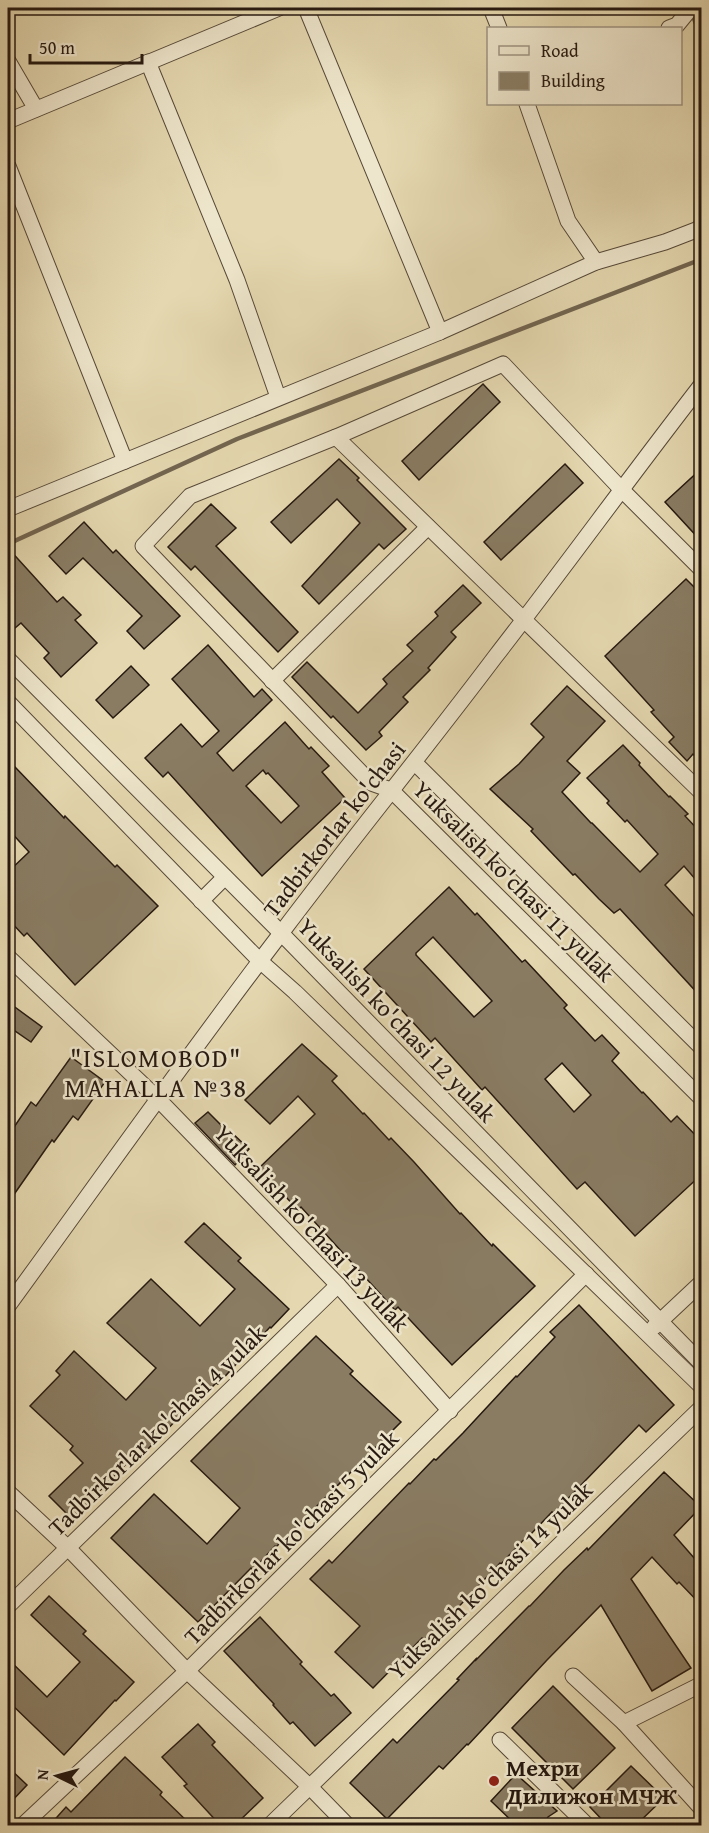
<svg xmlns="http://www.w3.org/2000/svg" width="709" height="1833" viewBox="0 0 709 1833" font-family="'Gentium Book Plus',serif">
	<rect width="100%" height="100%" fill="#e5d8b0"/>
	<filter id="stains"><feTurbulence type="fractalNoise" baseFrequency=".00333" numOctaves="4"/><feColorMatrix values="0 0 0 0 .2 0 0 0 0 .09 0 0 0 0 .02 0 0 0 .5 -.17"/></filter>
	<radialGradient id="worn" r=".72"><stop offset=".6" stop-color="#630" stop-opacity="0"/><stop offset="1" stop-color="#630" stop-opacity=".3"/></radialGradient>
	<g fill="none" stroke-linecap="round" stroke-linejoin="round">
		<g stroke="#726550" stroke-width="4.5">
			<polyline points="691,12 702,37"/>
			<polyline points="8,544 237,439 702,259"/>
		</g>
	</g>
	<g fill="#897c63" stroke="#261910" stroke-width="1.5" fill-rule="evenodd">
		<polygon points="483,384 500,402 419,480 402,461"/>
		<polygon points="339,459 359,478 357,480 406,529 384,549 379,544 319,604 302,586 360,523 337,499 291,543 271,522"/>
		<polygon points="565,464 583,483 501,560 484,542"/>
		<polygon points="702,468 702,542 665,502"/>
		<polygon points="211,504 236,528 216,546 298,632 278,652 195,566 191,570 168,547"/>
		<polygon points="84,522 113,553 116,550 180,616 144,649 127,631 142,616 83,558 66,574 49,556"/>
		<polygon points="8,548 57,602 63,597 81,615 75,620 97,643 61,677 44,658 49,653 21,623 15,628 8,620"/>
		<polygon points="686,579 702,595 702,763 693,754 687,761 669,742 674,737 651,712 654,710 605,656"/>
		<polygon points="463,585 481,603 451,632 456,637 428,668 430,670 403,697 408,702 379,732 382,736 366,750 333,716 331,718 292,677 307,662 358,713 387,684 383,679 413,651 407,645 438,616 435,612"/>
		<path d="M208,645L254,697L262,689L272,700L217,753L233,771L285,722L309,749L311,747L329,766L322,772L345,798L262,876L168,772L163,777L145,758L181,724L202,747L219,731L172,679ZM263,770L266,774L268,773L299,806L281,823L246,786Z"/>
		<polygon points="131,666 149,685 113,718 96,700"/>
		<polygon points="567,686 605,721 567,761 580,773 562,792 591,823 592,823 640,872 658,854 627,820 625,822 607,803 609,801 587,778 623,745 640,763 639,765 669,797 670,796 688,814 685,816 702,834 702,887 684,866 665,885 702,925 702,998 620,909 614,913 599,899 575,874 573,875 549,850 531,831 533,829 490,789 519,764 544,737 531,724"/>
		<polygon points="15,767 64,818 65,816 115,867 117,865 158,906 75,985 27,933 24,936 8,919 8,872 29,852 8,829 8,774"/>
		<path d="M449,887L475,915L477,913L522,962L525,960L567,1005L564,1008L595,1041L602,1035L619,1053L612,1061L642,1093L643,1092L671,1122L677,1116L702,1142V1174L635,1236L585,1182L577,1189L485,1087L482,1090L435,1038L431,1042L364,969ZM433,937L492,1001L474,1017L416,955V953ZM562,1063L591,1095L574,1112L545,1079Z"/>
		<polygon points="8,1002 42,1027 31,1042 8,1026"/>
		<polygon points="302,1044 337,1076 332,1081 363,1114 364,1113 389,1140 391,1138 414,1162 460,1214 461,1213 492,1246 493,1244 535,1286 452,1365 398,1307 395,1310 301,1207 298,1210 259,1168 315,1114 298,1096 270,1124 245,1100"/>
		<polygon points="71,1057 105,1082 78,1120 73,1116 54,1142 52,1140 8,1203 8,1136 31,1102 36,1106"/>
		<polygon points="208,1112 230,1134 232,1133 249,1149 235,1165 195,1123"/>
		<polygon points="204,1223 241,1258 238,1261 289,1309 271,1328 270,1327 218,1384 216,1383 194,1406 192,1404 143,1454 139,1451 72,1519 49,1496 83,1463 70,1450 73,1446 30,1406 60,1375 56,1371 74,1351 126,1400 156,1368 107,1323 151,1279 200,1326 235,1289 185,1242"/>
		<polygon points="579,1305 674,1405 646,1432 639,1425 554,1513 552,1512 530,1535 529,1534 501,1564 500,1563 448,1618 447,1617 424,1640 422,1638 373,1688 335,1652 360,1626 310,1579 329,1560 332,1563 409,1483 410,1484 434,1459 436,1460 463,1433 516,1376 517,1377 555,1337 550,1332"/>
		<polygon points="316,1336 353,1371 350,1374 401,1422 276,1547 275,1546 253,1570 251,1568 198,1622 111,1538 154,1494 207,1544 240,1508 191,1461"/>
		<polygon points="664,1472 701,1507 674,1535 702,1567 702,1606 679,1582 677,1584 652,1557 631,1579 691,1668 652,1691 601,1605 547,1660 468,1745 467,1744 443,1769 439,1766 387,1819 350,1783 393,1739 397,1743 459,1680 457,1679 476,1659 476,1660 529,1606 530,1606 564,1570 587,1548 588,1550"/>
		<polygon points="49,1596 86,1631 83,1634 134,1682 116,1701 115,1700 64,1755 8,1701 8,1659 47,1697 80,1662 31,1615"/>
		<polygon points="260,1617 302,1662 300,1664 331,1696 334,1694 351,1713 315,1746 293,1722 290,1724 273,1705 274,1704 224,1651"/>
		<polygon points="553,1686 615,1748 573,1789 512,1728"/>
		<polygon points="198,1724 215,1742 212,1745 263,1798 234,1826 221,1826 184,1786 187,1784 162,1757"/>
		<polygon points="125,1757 162,1792 160,1795 192,1826 49,1826 66,1807 71,1812"/>
		<polygon points="631,1766 664,1798 635,1826 608,1826 590,1807"/>
		<polygon points="8,1767 27,1785 8,1805"/>
		<polygon points="516,1774 557,1811 548,1817 542,1826 517,1826 491,1801"/>
	</g>
	<g fill="none" stroke-linecap="round" stroke-linejoin="round">
		<defs>
			<g id="street">
				<polyline points="306,8 440,332"/>
				<polyline points="491,8 499,28"/>
				<polyline points="669,28 677,25 691,8"/>
				<polyline points="8,61 36,109"/>
				<polyline points="148,62 237,280 278,397"/>
				<polyline points="527,104 568,221 596,262"/>
				<polyline points="8,121 279,8"/>
				<polyline points="8,166 125,461"/>
				<polyline points="336,437 503,364 621,489 702,570"/>
				<polyline points="8,509 440,332 596,262 665,242 696,230 702,226"/>
				<polyline points="8,659 281,933 702,1364"/>
				<polyline points="272,681 428,527"/>
				<polyline points="8,702 260,961 295,992 702,1387"/>
				<polyline points="415,763 702,1048"/>
				<polyline points="702,793 336,437 190,496 143,546 371,783 391,790 702,1099"/>
				<polyline points="201,901 225,877"/>
				<polyline points="8,957 158,1099 338,1285 450,1411"/>
				<path d="M8,1306C99,1181 188,1055 282,932C352,839 425,750 495,657C565,567 632,474 702,384"/>
				<polyline points="654,1327 702,1282"/>
				<polyline points="8,1492 68,1548 187,1671 309,1786 348,1826"/>
				<polyline points="8,1606 338,1285"/>
				<polyline points="573,1676 624,1723 702,1684"/>
				<polyline points="624,1723 702,1809"/>
				<polyline points="500,1740 588,1826"/>
				<polyline points="22,1826 187,1671 586,1274"/>
				<polyline points="269,1826 702,1407"/>
			</g>
		</defs>
		<use href="#street" stroke="#564938" stroke-width="17"/>
		<use href="#street" stroke="#eee6cc" stroke-width="15"/>
	</g>
	<circle fill="#8f2418" stroke="#eee6cc" stroke-width="2" cx="494" cy="1781" r="6"/>
	<g text-anchor="middle" dominant-baseline="central" stroke-width="5" stroke-linejoin="round" paint-order="stroke">
		<g font-size="24" fill="#261910" stroke="#eee6cc">
			<text transform="translate(334 829) rotate(-52)">Tadbirkorlar ko'chasi</text>
			<text transform="translate(514 881) rotate(45)">Yuksalish ko'chasi 11 yulak</text>
			<text transform="translate(397 1020) rotate(46)">Yuksalish ko'chasi 12 yulak</text>
			<text transform="translate(312 1228) rotate(47)">Yuksalish ko'chasi 13 yulak</text>
			<text transform="translate(157 1430) rotate(-44)">Tadbirkorlar ko'chasi 4 yulak</text>
			<text transform="translate(291 1537) rotate(-45)">Tadbirkorlar ko'chasi 5 yulak</text>
			<text transform="translate(490 1580) rotate(-44)">Yuksalish ko'chasi 14 yulak</text>
		</g>
		<g font-size="24" font-weight="bold" fill="#261910" stroke="#eee6cc" text-anchor="start">
			<text x="506" y="1767">Мехри<tspan x="506" dy="28">Дилижон МЧЖ</tspan></text>
		</g>
		<g font-size="26" letter-spacing="1.5" fill="#261910" stroke="#eee6cc">
			<text x="156" y="1057">"ISLOMOBOD"<tspan x="156" dy="30">MAHALLA №38</tspan></text>
		</g>
	</g>
	<rect width="709" height="1833" fill="none" stroke="#e5d8b0" stroke-width="30"/>
	<rect x="9" y="9" width="691" height="1815" fill="none" stroke="#261910" stroke-width="3"/>
	<rect x="15" y="15" width="679" height="1803" fill="none" stroke="#261910" stroke-width="1.5"/>
	<rect x="487" y="27" width="195" height="78" fill="#eee6cc" stroke="#9e9481" stroke-width="1.5"/>
	<rect x="499" y="46" width="30" height="9" fill="#eee6cc" stroke="#9e9481" stroke-width="1.5"/>
	<text x="541" y="57" font-size="18" fill="#261910">Road</text>
	<rect x="499" y="72" width="30" height="18" fill="#897c63" stroke="#9e9481" stroke-width="1.5"/>
	<text x="541" y="87" font-size="18" fill="#261910">Building</text>
	<g transform="translate(57 1776) rotate(275)" stroke="#eee6cc" stroke-width="4.5" paint-order="stroke">
	<path d="M0-4.5L10 22L0 15L-10 22Z" fill="#261910"/>
	<text y="-9" font-size="16" font-weight="bold" text-anchor="middle" fill="#261910">N</text>
	</g>
	<path d="M30 54v9h112v-9" fill="none" stroke="#261910" stroke-width="3"/>
	<text x="39" y="54" font-size="18" fill="#261910" stroke="#eee6cc" stroke-width="4.5" paint-order="stroke">50 m</text>
	<rect width="100%" height="100%" filter="url(#stains)"/>
	<rect width="100%" height="100%" fill="url(#worn)"/>
</svg>
